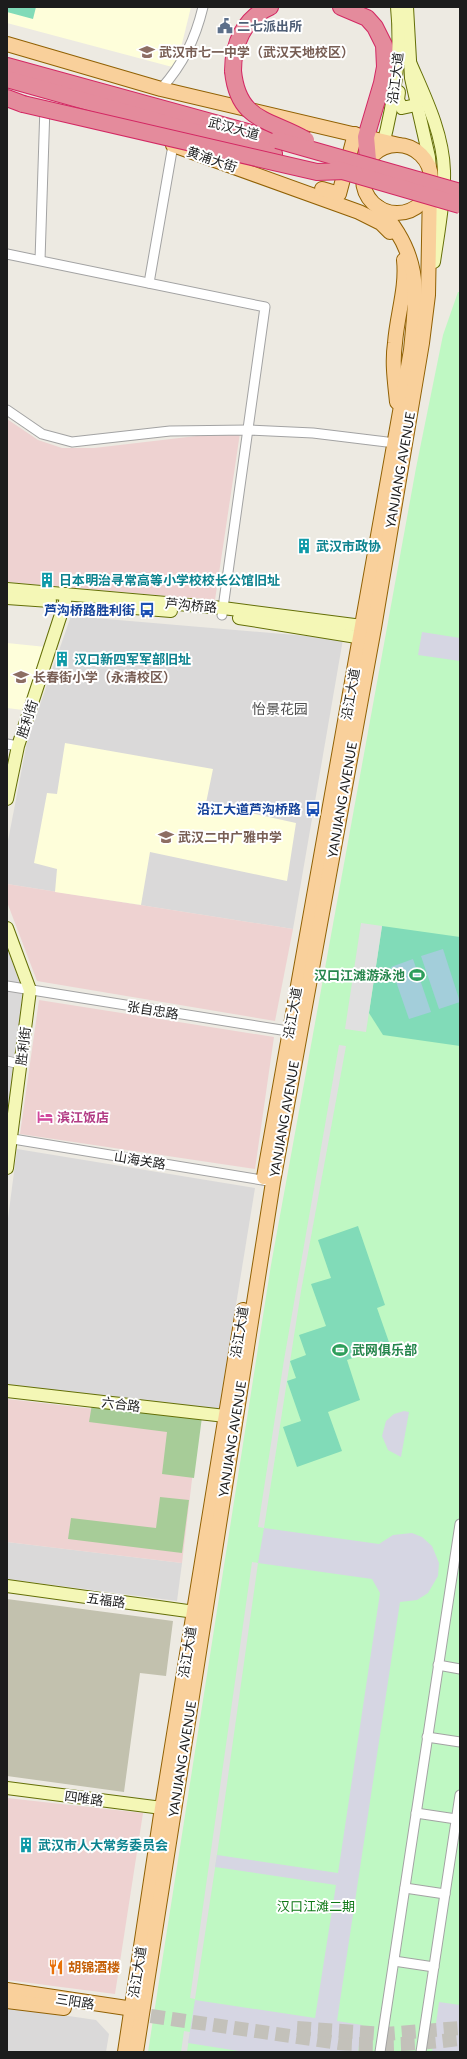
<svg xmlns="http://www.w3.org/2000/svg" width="467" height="2059" viewBox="0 0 467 2059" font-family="Lato,'Noto Sans SC',sans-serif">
	<rect width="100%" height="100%" fill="#edeae2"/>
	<g fill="#dad9d9">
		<polygon points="71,616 343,639 293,929 7,884 7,846 27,742"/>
		<polygon points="7,948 24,995 7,1118"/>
		<polygon points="17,1149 255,1188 219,1409 7,1385 7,1226"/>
		<polygon points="7,1542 182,1563 177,1601 7,1579"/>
		<polygon points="7,2007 96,2020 109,2034 106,2052 7,2052"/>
	</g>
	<g fill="#eed2d1">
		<polygon points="7,419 38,440 62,448 94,448 205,435 240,433 215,600 7,582"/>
		<polygon points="7,884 293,929 275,1021 37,981 7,902"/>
		<polygon points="39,1000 274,1037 255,1169 20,1134"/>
		<polygon points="7,1399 199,1421 182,1563 7,1542"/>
		<polygon points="7,1798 143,1813 115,1994 7,1980"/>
	</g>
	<g fill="#fefeda">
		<polygon points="7,7 191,7 176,68 7,23"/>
		<polygon points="7,643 46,647 23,710 7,708"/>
		<polygon points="65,743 213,769 206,803 296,823 287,881 150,852 141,905 55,892 57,869 34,863 47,793 57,794"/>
	</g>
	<polygon fill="#c2c1ae" points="7,1599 173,1621 166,1676 140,1673 124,1792 7,1776"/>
	<g fill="#a7cc98">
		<polygon points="92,1404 202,1417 194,1478 162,1474 167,1432 89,1422"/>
		<polygon points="160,1497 189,1500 182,1553 68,1539 71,1518 156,1528"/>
	</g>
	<polygon fill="#bff8c3" points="458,292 460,292 460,2052 148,2052 271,1265 416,468 443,335"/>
	<g fill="#81dbb8">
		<polygon points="7,7 36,7 33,19 7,12"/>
		<polygon points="382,926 460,937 460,1046 383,1035 369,1013"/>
		<polygon points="358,1226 385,1305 377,1308 390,1345 347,1360 360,1400 328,1412 342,1451 297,1467 283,1427 301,1421 287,1381 296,1378 290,1361 306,1355 299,1335 326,1326 311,1284 331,1278 318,1240"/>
	</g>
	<g fill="#e0e0e0">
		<polygon points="361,923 382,926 366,1032 345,1029"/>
		<polygon points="339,1045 346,1046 301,1291 264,1528 258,1527 284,1360"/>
		<polygon points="252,1562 258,1563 216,1862 195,1999 190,1998"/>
		<polygon points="184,2031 190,2032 187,2052 181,2052"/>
	</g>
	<g fill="#d6d6e3">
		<polygon points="422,632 460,638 460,661 418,655"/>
		<polygon points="404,1411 409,1412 401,1457 388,1450 382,1436 386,1421 394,1414"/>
		<polygon points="264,1528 379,1544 393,1535 412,1533 422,1537 432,1546 439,1563 438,1576 428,1593 417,1600 400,1602 337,2021 362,2025 358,2052 245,2052 188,2043 195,2000 315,2018 336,1885 215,1867 217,1855 338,1873 380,1593 372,1579 258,1563"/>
		<polygon points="439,2002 460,2005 460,2052 432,2052"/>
	</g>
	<g fill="#a3ceda">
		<polygon points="443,949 460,1002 439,1009 421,956"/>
		<polygon points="413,959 431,1012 409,1019 391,967"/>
	</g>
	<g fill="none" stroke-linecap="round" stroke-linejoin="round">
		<g stroke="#c3c1ba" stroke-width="14" stroke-dasharray="14 7" stroke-linecap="butt">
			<path d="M130,2013L339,2043C380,2046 419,2044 460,2039"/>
			<polyline points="297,2028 385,2034 460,2028"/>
		</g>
		<defs>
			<g id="street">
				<path d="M161,89C183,64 195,40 203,7"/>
				<polyline points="7,254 265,307 222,615"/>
				<polyline points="40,260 45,106"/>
				<polyline points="149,283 173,145"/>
				<polyline points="7,410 42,434 72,442 170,431 248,430 313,433 395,443"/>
				<polyline points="7,744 18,746"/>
				<polyline points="7,986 294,1032"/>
				<polyline points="7,1061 20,1064"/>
				<polyline points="7,1138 268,1181"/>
				<polyline points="438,1665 460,1669"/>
				<polyline points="427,1737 460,1742"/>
				<polyline points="416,1813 456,1819"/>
				<polyline points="405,1888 445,1894"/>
				<polyline points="394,1961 434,1967"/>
				<polyline points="380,2052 460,1524"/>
				<polyline points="421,2052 460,1795"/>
			</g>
			<g id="secondary">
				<polyline points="407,7 411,78 429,157 430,170"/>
				<path d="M409,60C424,95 443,132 444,171C445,198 438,234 434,262"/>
				<polyline points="399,92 398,100 402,108 416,105"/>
				<path d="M382,149C394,101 402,56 397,7"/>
				<polyline points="7,589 223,608 370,627"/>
				<polyline points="7,598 50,601"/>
				<polyline points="110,606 171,611"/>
				<polyline points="239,618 369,639"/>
				<polyline points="7,799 18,746 65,602 66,594"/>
				<polyline points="7,928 30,990 7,1168"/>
				<polyline points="7,1391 234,1417"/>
				<polyline points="7,1586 202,1613"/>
				<polyline points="7,1788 162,1808"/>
			</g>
			<g id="primary">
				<polyline points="7,44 161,89 399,145"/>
				<circle cx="397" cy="179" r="34"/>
				<polyline points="173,145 359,212 381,223 390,232"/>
				<polyline points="322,189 339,194 355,134"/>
				<path d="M397,402C395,382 392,363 395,343C397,315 407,288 404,260"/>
				<path d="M264,1177L411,350C417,290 422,255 378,207"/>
				<polyline points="7,1990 140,2010"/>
				<polyline points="7,2001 64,2008"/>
				<polyline points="125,2052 162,1808 243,1310"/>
				<polyline points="136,2052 273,1182 374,628 422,343 428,295 430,187"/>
			</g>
			<g id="highway">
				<polyline points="341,7 367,18 375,27 384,45 385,67 382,83 366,137 368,160"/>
				<polyline points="7,66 277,140"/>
				<path d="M233,71C233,44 244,18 270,7"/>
				<polyline points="7,79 274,154"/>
				<polyline points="7,98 23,104"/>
			</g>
		</defs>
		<use href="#street" stroke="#a3a3a3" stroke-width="11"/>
		<use href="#secondary" stroke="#646f07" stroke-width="14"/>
		<use href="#primary" stroke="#916104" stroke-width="16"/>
		<use href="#highway" stroke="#d32863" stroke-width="18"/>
		<use href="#street" stroke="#fff" stroke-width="9"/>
		<use href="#secondary" stroke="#f4f7b6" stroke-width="12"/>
		<use href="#primary" stroke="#f9d09b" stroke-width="14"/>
		<use href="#highway" stroke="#e48b9c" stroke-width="16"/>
		<defs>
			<g id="highway-bridge">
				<path d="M233,71C238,122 270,119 306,140"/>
				<polyline points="23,104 317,172 346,171"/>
				<polyline points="277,140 460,192"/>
				<polyline points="336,169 460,205"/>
			</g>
		</defs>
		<use href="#highway-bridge" stroke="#d32863" stroke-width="18" stroke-linecap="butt"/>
		<use href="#highway-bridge" stroke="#e48b9c" stroke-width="16"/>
	</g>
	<defs>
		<symbol id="civic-bare" viewBox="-9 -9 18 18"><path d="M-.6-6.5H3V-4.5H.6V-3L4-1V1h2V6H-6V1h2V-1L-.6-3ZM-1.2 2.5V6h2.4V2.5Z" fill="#5c6f8a" stroke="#fff" stroke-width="2.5" paint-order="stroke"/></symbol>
		<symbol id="school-bare" viewBox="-9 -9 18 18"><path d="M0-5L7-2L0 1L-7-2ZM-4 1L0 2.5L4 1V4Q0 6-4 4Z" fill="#8d6e63" stroke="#fff" stroke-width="2.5" paint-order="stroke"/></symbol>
		<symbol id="building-bare" viewBox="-9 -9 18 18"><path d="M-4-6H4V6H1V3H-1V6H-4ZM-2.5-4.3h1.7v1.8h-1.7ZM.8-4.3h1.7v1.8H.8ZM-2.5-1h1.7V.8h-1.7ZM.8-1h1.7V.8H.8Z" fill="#0f9aa8" stroke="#fff" stroke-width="2.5" paint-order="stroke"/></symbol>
		<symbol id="bus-bare" viewBox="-9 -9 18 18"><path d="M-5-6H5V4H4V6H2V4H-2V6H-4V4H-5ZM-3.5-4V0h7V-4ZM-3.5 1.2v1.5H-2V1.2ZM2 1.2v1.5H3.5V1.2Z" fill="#1a4fb4" stroke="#fff" stroke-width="2.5" paint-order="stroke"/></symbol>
		<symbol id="stadium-bare" viewBox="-9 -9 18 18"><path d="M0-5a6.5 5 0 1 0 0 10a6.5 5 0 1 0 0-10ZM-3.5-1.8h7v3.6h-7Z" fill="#2e9e5b" stroke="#fff" stroke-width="2.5" paint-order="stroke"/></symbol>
		<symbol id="hotel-bare" viewBox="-9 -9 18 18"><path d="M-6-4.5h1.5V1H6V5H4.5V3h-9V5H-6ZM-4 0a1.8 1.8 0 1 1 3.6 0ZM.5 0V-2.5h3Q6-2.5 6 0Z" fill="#d1479c" stroke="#fff" stroke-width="2.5" paint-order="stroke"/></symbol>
		<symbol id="restaurant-bare" viewBox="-9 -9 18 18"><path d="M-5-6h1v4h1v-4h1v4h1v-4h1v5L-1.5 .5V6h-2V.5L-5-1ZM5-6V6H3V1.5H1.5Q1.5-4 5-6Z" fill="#e8710a" stroke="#fff" stroke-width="2.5" paint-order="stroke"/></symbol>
	</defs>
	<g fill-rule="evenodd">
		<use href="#civic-bare" x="214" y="15" width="22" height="22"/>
		<use href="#school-bare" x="136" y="41" width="22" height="22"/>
		<use href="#building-bare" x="293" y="535" width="22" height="22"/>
		<use href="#building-bare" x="36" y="569" width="22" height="22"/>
		<use href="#bus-bare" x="136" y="599" width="22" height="22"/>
		<use href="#building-bare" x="51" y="648" width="22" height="22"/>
		<use href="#school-bare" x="10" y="666" width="22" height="22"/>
		<use href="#bus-bare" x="302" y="798" width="22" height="22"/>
		<use href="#school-bare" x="155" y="826" width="22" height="22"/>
		<use href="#stadium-bare" x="406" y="964" width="22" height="22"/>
		<use href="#hotel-bare" x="34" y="1106" width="22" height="22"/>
		<use href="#stadium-bare" x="329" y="1339" width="22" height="22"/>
		<use href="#building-bare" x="15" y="1834" width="22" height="22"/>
		<use href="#restaurant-bare" x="45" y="1956" width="22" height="22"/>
	</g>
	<g text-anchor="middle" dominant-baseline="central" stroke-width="4" stroke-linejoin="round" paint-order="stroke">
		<g font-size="13" font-weight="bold" fill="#4e5e75" stroke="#fff" text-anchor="start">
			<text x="237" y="26">二七派出所</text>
		</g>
		<g font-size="13" font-weight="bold" fill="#785e54" stroke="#fff" text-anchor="start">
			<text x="159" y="52">武汉市七一中学（武汉天地校区）</text>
			<text x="33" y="677">长春街小学（永清校区）</text>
			<text x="178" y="837">武汉二中广雅中学</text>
		</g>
		<g font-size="13" fill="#1c1c1c" stroke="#fff">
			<text transform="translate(395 78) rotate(-83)">沿江大道</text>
			<text transform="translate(234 128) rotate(15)">武汉大道</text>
			<text transform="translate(212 159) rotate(19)">黄浦大街</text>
			<text transform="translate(400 470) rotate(-80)">YANJIANG AVENUE</text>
			<text transform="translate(191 605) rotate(5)">芦沟桥路</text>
			<text transform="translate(350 694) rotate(-80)">沿江大道</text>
			<text transform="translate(27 719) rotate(-72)">胜利街</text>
			<text transform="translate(342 800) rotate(-80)">YANJIANG AVENUE</text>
			<text transform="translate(153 1010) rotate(9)">张自忠路</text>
			<text transform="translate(292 1013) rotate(-80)">沿江大道</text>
			<text transform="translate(23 1046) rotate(-83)">胜利街</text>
			<text transform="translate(284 1119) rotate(-80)">YANJIANG AVENUE</text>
			<text transform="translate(140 1160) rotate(9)">山海关路</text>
			<text transform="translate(239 1332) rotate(-81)">沿江大道</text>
			<text transform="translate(121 1404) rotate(7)">六合路</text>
			<text transform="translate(232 1439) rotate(-81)">YANJIANG AVENUE</text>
			<text transform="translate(106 1600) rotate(8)">五福路</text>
			<text transform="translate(187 1652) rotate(-81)">沿江大道</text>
			<text transform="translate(182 1759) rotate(-81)">YANJIANG AVENUE</text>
			<text transform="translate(84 1798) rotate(8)">四唯路</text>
			<text transform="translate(137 1972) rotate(-81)">沿江大道</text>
			<text transform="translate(75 2001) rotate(9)">三阳路</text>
		</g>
		<g font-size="13" font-weight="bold" fill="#0d838f" stroke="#fff" text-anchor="start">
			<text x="316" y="546">武汉市政协</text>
			<text x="59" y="580">日本明治寻常高等小学校校长公馆旧址</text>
			<text x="74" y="659">汉口新四军军部旧址</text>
			<text x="38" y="1845">武汉市人大常务委员会</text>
		</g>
		<g font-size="13" font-weight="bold" fill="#164399" stroke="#fff" text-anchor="end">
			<text x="135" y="610">芦沟桥路胜利街</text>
			<text x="301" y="809">沿江大道芦沟桥路</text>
		</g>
		<g font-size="13" font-weight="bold" fill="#27864d" stroke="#fff" text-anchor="end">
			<text x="405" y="975">汉口江滩游泳池</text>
			<text x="352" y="1350" text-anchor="start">武网俱乐部</text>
		</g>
		<g font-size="13" font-weight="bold" fill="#b23c85" stroke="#fff" text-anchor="start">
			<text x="57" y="1117">滨江饭店</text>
		</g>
		<g font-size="13" fill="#0e7716" stroke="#fff">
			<text x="316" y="1906">汉口江滩二期</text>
		</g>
		<g font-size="13" font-weight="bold" fill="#c56008" stroke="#fff" text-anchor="start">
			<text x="68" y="1967">胡锦酒楼</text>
		</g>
		<g font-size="14" fill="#4f4f4f" stroke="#fff">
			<text x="280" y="708">怡景花园</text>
		</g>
	</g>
	<rect width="467" height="2059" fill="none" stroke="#1c1c1c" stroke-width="16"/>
</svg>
